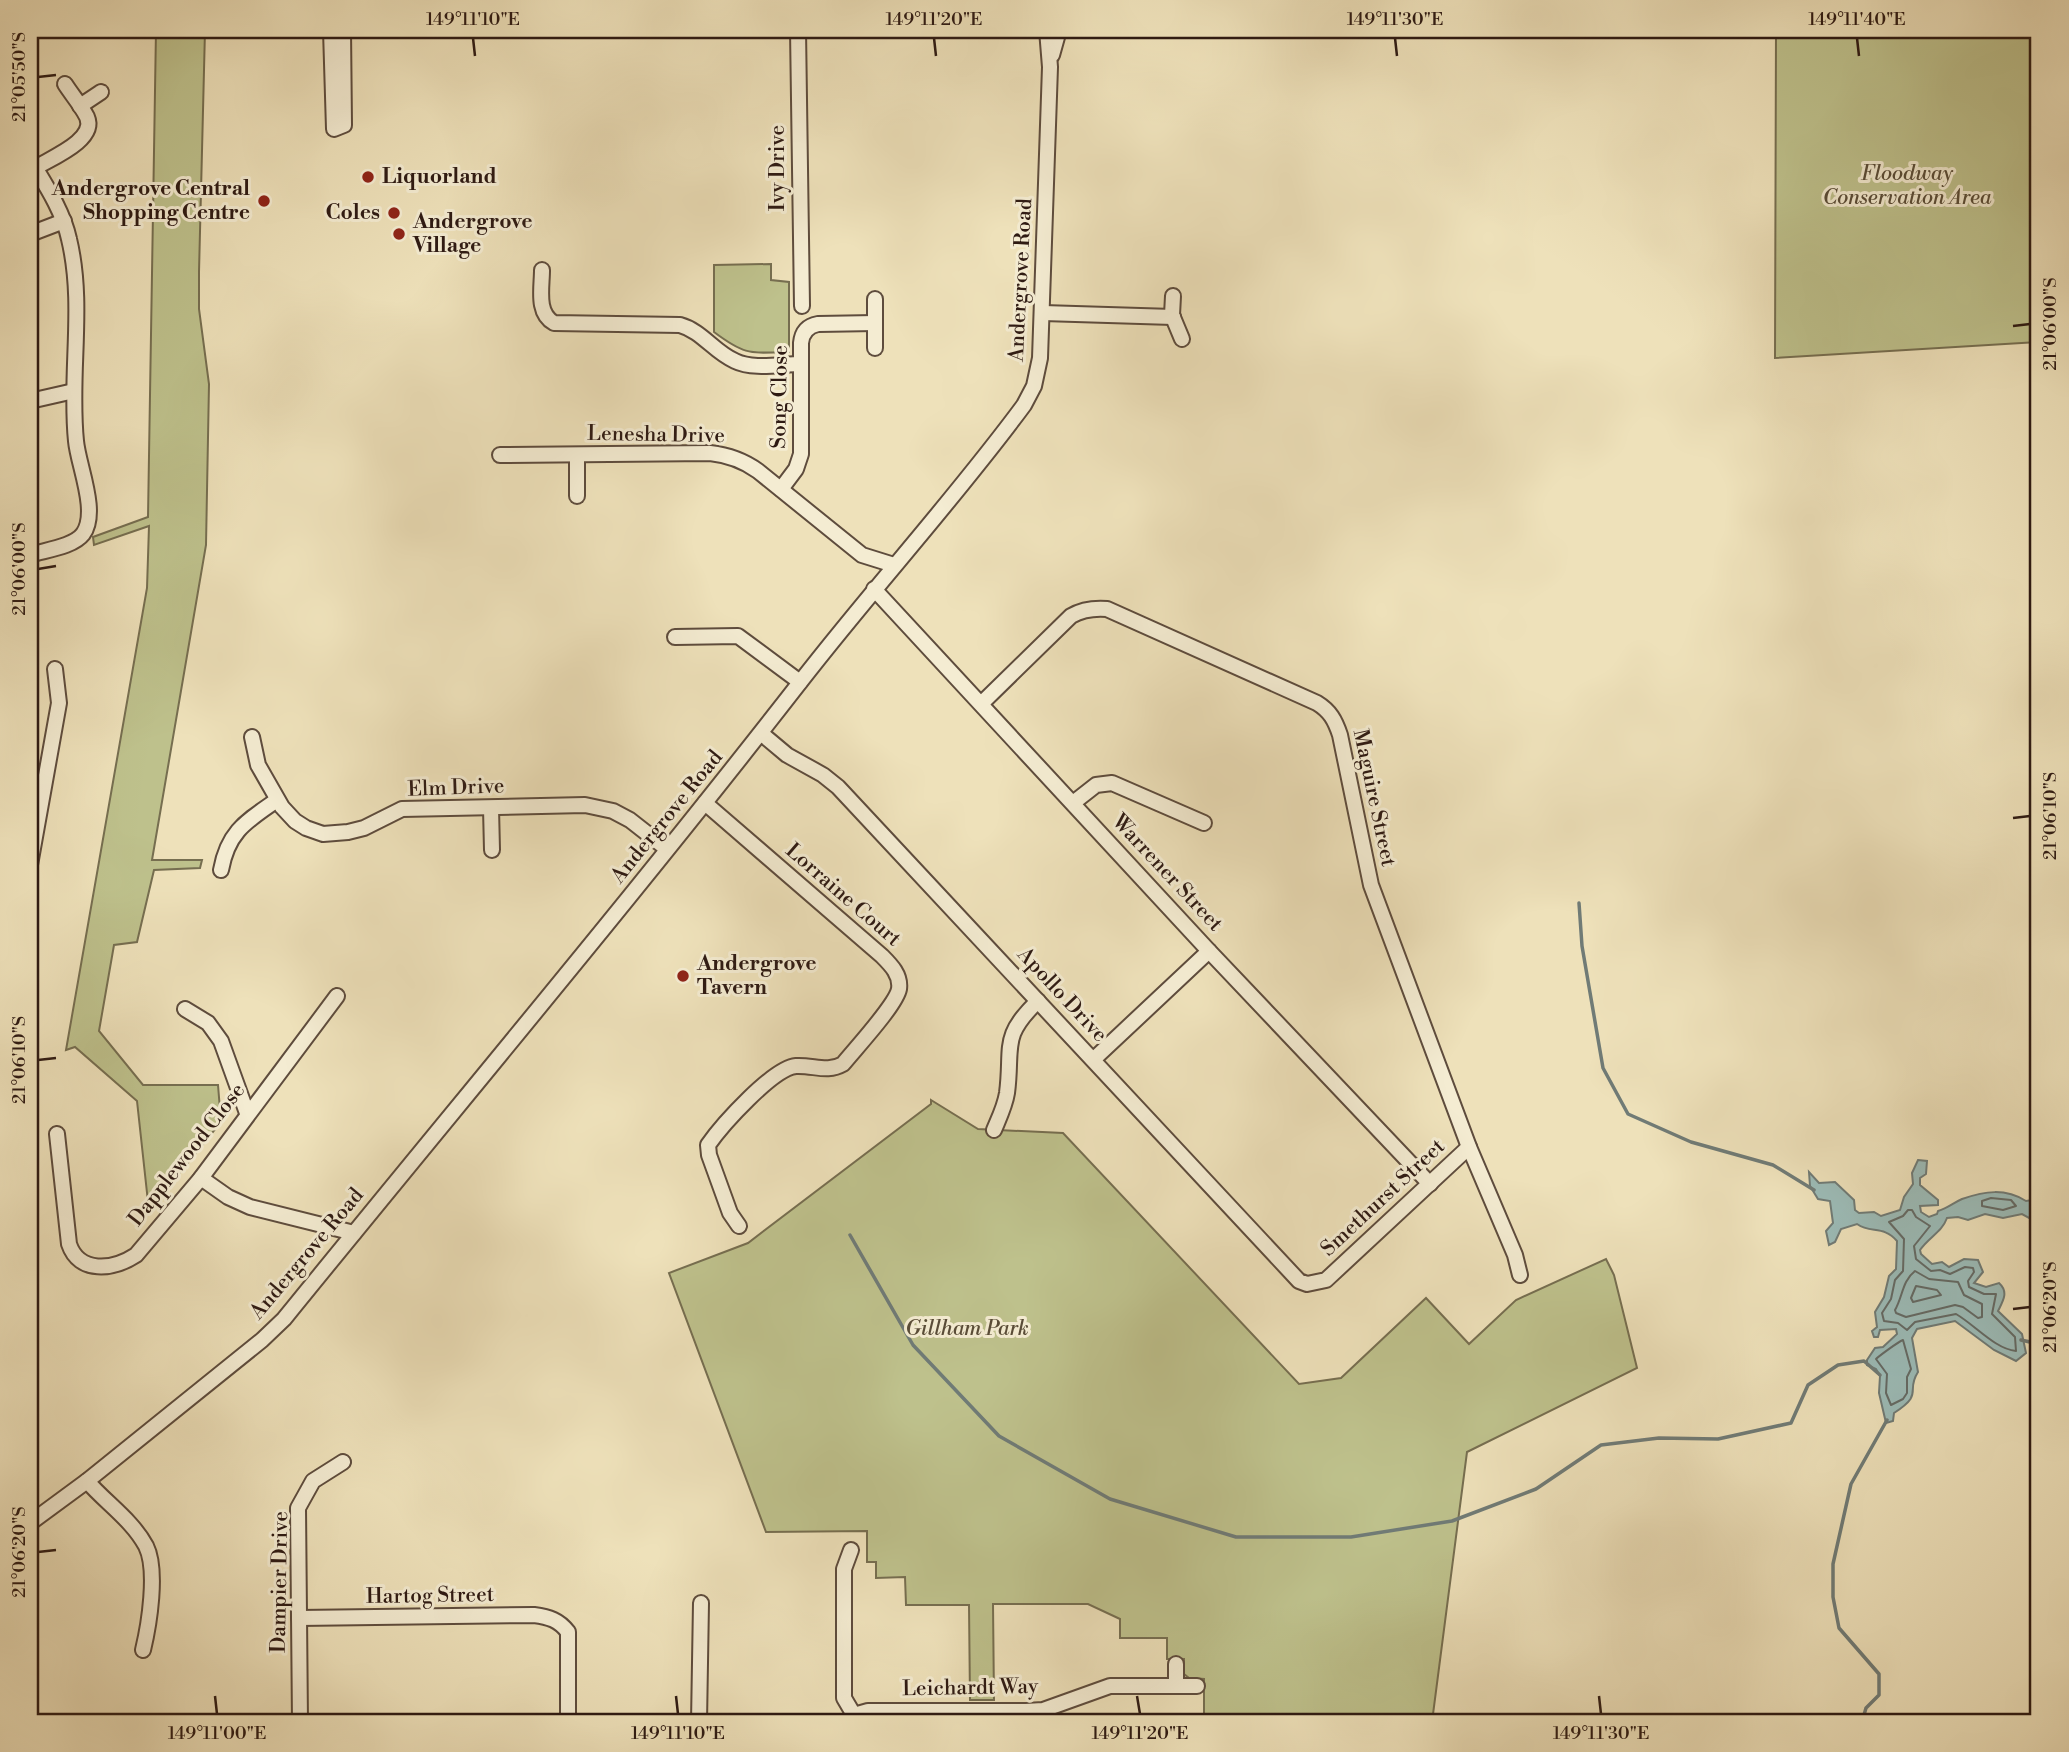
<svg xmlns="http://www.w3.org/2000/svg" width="2069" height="1752" viewBox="0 0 2069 1752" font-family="'Libre Bodoni',serif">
	<rect width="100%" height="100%" fill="#eee1ba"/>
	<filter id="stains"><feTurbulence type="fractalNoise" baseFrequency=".00286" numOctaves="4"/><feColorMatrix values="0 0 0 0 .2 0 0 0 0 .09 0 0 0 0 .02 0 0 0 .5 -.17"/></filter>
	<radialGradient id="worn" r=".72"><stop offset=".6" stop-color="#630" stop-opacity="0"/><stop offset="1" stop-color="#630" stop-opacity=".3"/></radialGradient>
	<g fill="#bec18c" stroke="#766e50" stroke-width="2">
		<polygon points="156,30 205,30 199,272 199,309 209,384 206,545 152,860 202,860 200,868 154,870 137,942 114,945 99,1031 143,1085 218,1085 221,1122 149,1211 137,1101 75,1047 66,1050 147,588 149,526 94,545 93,537 148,517"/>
		<polygon points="1776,30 2039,30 2039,342 1775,358"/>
		<path d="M771,264V280L789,282V352C750,353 746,356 714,332V265Z"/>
		<polygon points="931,1100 978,1129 1063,1133 1299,1384 1341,1378 1426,1298 1469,1344 1516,1300 1606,1259 1614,1275 1637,1368 1467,1452 1432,1722 1204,1722 1204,1679 1189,1678 1184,1674 1184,1659 1167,1659 1167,1638 1120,1638 1120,1619 1088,1604 993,1604 994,1700 970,1700 969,1605 906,1605 905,1577 876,1578 876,1562 867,1562 867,1531 766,1532 669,1273 748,1243 931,1104"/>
	</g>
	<path fill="#9cbcb8" stroke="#707b76" stroke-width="2" d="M1918,1160L1927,1161L1926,1174L1920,1178V1185L1938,1200V1205L1920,1206L1921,1212L1929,1217L1937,1214L1938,1211C1948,1208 1953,1203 1962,1199C1985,1191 2005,1188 2026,1201L2039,1199V1230L2036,1228L2033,1220L2022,1214L2003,1218L1985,1214L1968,1220L1958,1217L1947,1218C1942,1232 1929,1237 1920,1250L1921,1254L1932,1264L1942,1262L1949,1267L1964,1259L1978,1260L1983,1272L1974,1283L1986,1287L1999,1283C2009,1292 2003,1301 1998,1311L2022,1334L2026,1353L2016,1361L1994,1350L1955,1321L1917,1329L1912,1338L1918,1372C1905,1392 1925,1393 1894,1413L1893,1421L1886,1423L1879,1393L1880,1376L1876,1369L1867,1365V1360L1875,1348L1883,1347L1897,1334L1896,1329L1880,1330L1878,1337H1874L1872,1331L1877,1327L1875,1312L1884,1297L1889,1276L1896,1269L1897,1241C1883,1225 1871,1234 1857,1224L1841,1229L1835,1242L1829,1245L1826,1231L1833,1223L1830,1201L1818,1199L1810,1186L1809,1172L1819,1183L1835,1182L1854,1200L1855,1210L1859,1213L1874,1212L1881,1216L1900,1210L1904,1197L1913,1184L1912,1173Z"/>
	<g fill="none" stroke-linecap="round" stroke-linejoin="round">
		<g stroke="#656b66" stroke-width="2">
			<polygon points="1991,1198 2011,1200 2016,1206 2003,1210 1982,1206 1982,1201"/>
			<path d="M1908,1210H1912L1916,1217L1930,1226L1914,1246L1916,1259L1931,1271L1940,1270L1950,1274L1965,1267L1973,1268L1974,1272L1968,1281L1969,1287L1984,1294H1996L1992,1314L2015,1337L2016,1351C1995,1349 1975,1325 1956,1314L1915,1322L1907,1330L1898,1323L1884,1321L1882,1313L1891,1299L1895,1280L1903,1271L1904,1239L1889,1222L1903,1216Z"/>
			<path d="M1915,1271L1929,1279L1958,1282L1964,1295L1982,1304V1317L1978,1318L1963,1307L1955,1305L1906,1317L1896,1313L1895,1310C1903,1296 1902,1281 1915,1271Z"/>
			<polygon points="1916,1286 1937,1290 1941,1295 1913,1302 1911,1298"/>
			<path d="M1903,1340L1911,1369L1907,1377V1393L1903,1399L1891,1405L1886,1393L1887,1374L1876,1359C1879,1356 1898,1342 1903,1340Z"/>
		</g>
		<g stroke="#707b76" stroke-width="3.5">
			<polyline points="1579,903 1582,946 1603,1068 1628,1114 1691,1142 1773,1165 1814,1190"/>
			<polyline points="850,1235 913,1345 999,1436 1110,1499 1236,1537 1351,1537 1452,1521 1536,1489 1601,1445 1659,1438 1718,1439 1791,1423 1808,1385 1838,1365 1864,1361 1880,1375"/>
			<polyline points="2021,1340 2039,1344"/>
			<polyline points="1862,1722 1866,1708 1879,1695 1879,1674 1839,1628 1833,1597 1833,1564 1851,1484 1887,1420"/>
		</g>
		<defs>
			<g id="minor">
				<polyline points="331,30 334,129 344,125 343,30"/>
				<polyline points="798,30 802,306"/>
				<polyline points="1052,55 1059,30"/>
				<polyline points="80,106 101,92"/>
				<path d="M30,159C45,184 63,211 69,239C85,305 69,374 76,441C78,465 99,512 83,534C73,547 45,550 30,555"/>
				<path d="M35,168C51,158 97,140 87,117C81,105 72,95 65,84"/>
				<polyline points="30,234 64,221"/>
				<path d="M542,270C542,288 536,313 554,323L680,325C702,331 714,352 735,361C753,370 781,364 801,364"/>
				<polyline points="1173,296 1172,315 1182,339"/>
				<polyline points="875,299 875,348"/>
				<polyline points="1043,313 1173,317"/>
				<polyline points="30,401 74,391"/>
				<path d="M500,455L710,453C728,455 743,460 758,471L862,555L894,565"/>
				<path d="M781,489L796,469L801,454V343C802,333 807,326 818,324L875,323"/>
				<polyline points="577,496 577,455"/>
				<polyline points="874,589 1209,951 1430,1184"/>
				<polyline points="675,637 738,636 800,682"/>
				<path d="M982,703L1071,616C1083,609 1094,608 1107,609L1317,703C1330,711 1335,720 1340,735L1371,885L1469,1147L1515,1255L1520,1275"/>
				<polyline points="762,734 787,755 823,775 838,787 1299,1281 1307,1284 1326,1280 1469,1147"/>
				<polyline points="252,737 258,765 282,807 295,821 306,828 323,834 348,832 364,828 402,809 585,805 613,811 630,820 667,849"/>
				<path d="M705,803L882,956C891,965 901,975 899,989C896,1005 855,1049 843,1064C827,1073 814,1065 796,1066C773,1068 722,1125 708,1145L709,1155L730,1213L739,1226"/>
				<polyline points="1073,803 1096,785 1112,783 1204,823"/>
				<polyline points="491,808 492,850"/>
				<polyline points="30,865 59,703 55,669"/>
				<path d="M221,870C228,831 247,821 277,800"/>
				<polyline points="185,1009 208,1023 221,1041 247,1113"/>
				<polyline points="1094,1059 1209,951"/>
				<path d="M994,1130C999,1118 1005,1106 1007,1093C1013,1047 1000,1037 1038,1001"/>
				<path d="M57,1134L69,1244C79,1274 113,1270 136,1255L201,1178L337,996"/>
				<polyline points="201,1178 228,1197 250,1207 354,1233"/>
				<path d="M87,1481C106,1503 132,1520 146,1546C158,1570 149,1625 143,1650"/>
				<path d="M30,1523L87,1481L262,1340L284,1319C456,1107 633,897 801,681C873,588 954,500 1024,405L1034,386L1040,358L1050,67L1047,30"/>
				<polyline points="851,1550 844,1569 844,1698 854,1715"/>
				<path d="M299,1618L534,1615C549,1617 559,1620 568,1632V1722"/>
				<polyline points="1176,1685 1176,1664"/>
				<polyline points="300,1722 298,1508 313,1481 343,1462"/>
				<polyline points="699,1722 701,1603"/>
				<polyline points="850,1722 854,1715 868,1711 1026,1711 1043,1710 1110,1686 1197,1686"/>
			</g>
		</defs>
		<use href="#minor" stroke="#5e4c3d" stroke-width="18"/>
		<use href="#minor" stroke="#f4ecd2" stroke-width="14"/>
	</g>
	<path fill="none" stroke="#2e1a13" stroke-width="2.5" d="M473,38L475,56M934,38L936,56M1395,38L1397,56M1857,38L1859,56M38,77L56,75M2013,326L2030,324M38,569L56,566M2013,818L2030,816M38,1060L56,1058M2013,1309L2030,1307M38,1552L56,1550M215,1696L217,1714M676,1696L678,1714M1137,1696L1140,1714M1599,1696L1601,1714"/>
	<g fill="#8f2418" stroke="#f4ecd2" stroke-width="2.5">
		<circle cx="368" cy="177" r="7"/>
		<circle cx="264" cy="201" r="7"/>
		<circle cx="394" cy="213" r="7"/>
		<circle cx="399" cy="234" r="7"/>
		<circle cx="683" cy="976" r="7"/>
	</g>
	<g text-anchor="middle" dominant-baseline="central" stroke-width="6" stroke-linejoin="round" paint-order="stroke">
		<g font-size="21" fill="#2e1a13" stroke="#f4ecd2">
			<text transform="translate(778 168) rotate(-90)">Ivy Drive</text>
			<text transform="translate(1021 280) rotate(-87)">Andergrove Road</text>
			<text transform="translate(780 397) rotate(-89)">Song Close</text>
			<text transform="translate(656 435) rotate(1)">Lenesha Drive</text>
			<text transform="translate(456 788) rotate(-2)">Elm Drive</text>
			<text transform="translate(1374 798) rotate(78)">Maguire Street</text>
			<text transform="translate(667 817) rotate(-51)">Andergrove Road</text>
			<text transform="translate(1167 873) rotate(47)">Warrener Street</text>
			<text transform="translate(843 895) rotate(41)">Lorraine Court</text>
			<text transform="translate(1062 995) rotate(47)">Apollo Drive</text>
			<text transform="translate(187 1155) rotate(-52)">Dapplewood Close</text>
			<text transform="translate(1383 1198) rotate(-43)">Smethurst Street</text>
			<text transform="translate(307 1254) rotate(-50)">Andergrove Road</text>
			<text transform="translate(280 1582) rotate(-89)">Dampier Drive</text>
			<text transform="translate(430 1596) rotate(-1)">Hartog Street</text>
			<text transform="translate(970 1688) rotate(-1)">Leichardt Way</text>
		</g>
		<g font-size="21" font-style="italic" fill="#594c37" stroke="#f4ecd2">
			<text x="1907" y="174">Floodway<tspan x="1907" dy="24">Conservation Area</tspan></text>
			<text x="967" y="1329">Gillham Park</text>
		</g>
		<g font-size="21" font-weight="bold" fill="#2e1a13" stroke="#f4ecd2" text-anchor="start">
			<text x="382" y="177">Liquorland</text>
			<text x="250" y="189" text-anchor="end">Andergrove Central<tspan x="250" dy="24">Shopping Centre</tspan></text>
			<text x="380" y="213" text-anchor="end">Coles</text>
			<text x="413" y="222">Andergrove<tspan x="413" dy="24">Village</tspan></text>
			<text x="697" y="964">Andergrove<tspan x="697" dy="24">Tavern</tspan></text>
		</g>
	</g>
	<rect width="2069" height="1752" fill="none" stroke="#eee1ba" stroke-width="77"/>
	<rect x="38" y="38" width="1992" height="1676" fill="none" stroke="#2e1a13" stroke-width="2.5"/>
	<g font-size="18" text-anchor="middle" fill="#2e1a13">
		<text x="473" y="25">149°11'10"E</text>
		<text x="934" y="25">149°11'20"E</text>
		<text x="1395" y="25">149°11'30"E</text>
		<text x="1857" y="25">149°11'40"E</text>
		<text transform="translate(19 77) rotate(-90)" y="6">21°05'50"S</text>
		<text transform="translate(2050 324) rotate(-90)" y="6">21°06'00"S</text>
		<text transform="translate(19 569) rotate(-90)" y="6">21°06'00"S</text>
		<text transform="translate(2050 816) rotate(-90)" y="6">21°06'10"S</text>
		<text transform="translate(19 1060) rotate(-90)" y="6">21°06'10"S</text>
		<text transform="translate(2050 1307) rotate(-90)" y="6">21°06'20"S</text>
		<text transform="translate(19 1552) rotate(-90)" y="6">21°06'20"S</text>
		<text x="217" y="1739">149°11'00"E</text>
		<text x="678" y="1739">149°11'10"E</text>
		<text x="1140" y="1739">149°11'20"E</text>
		<text x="1601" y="1739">149°11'30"E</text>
	</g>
	<rect width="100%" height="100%" filter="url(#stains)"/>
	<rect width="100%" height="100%" fill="url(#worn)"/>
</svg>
